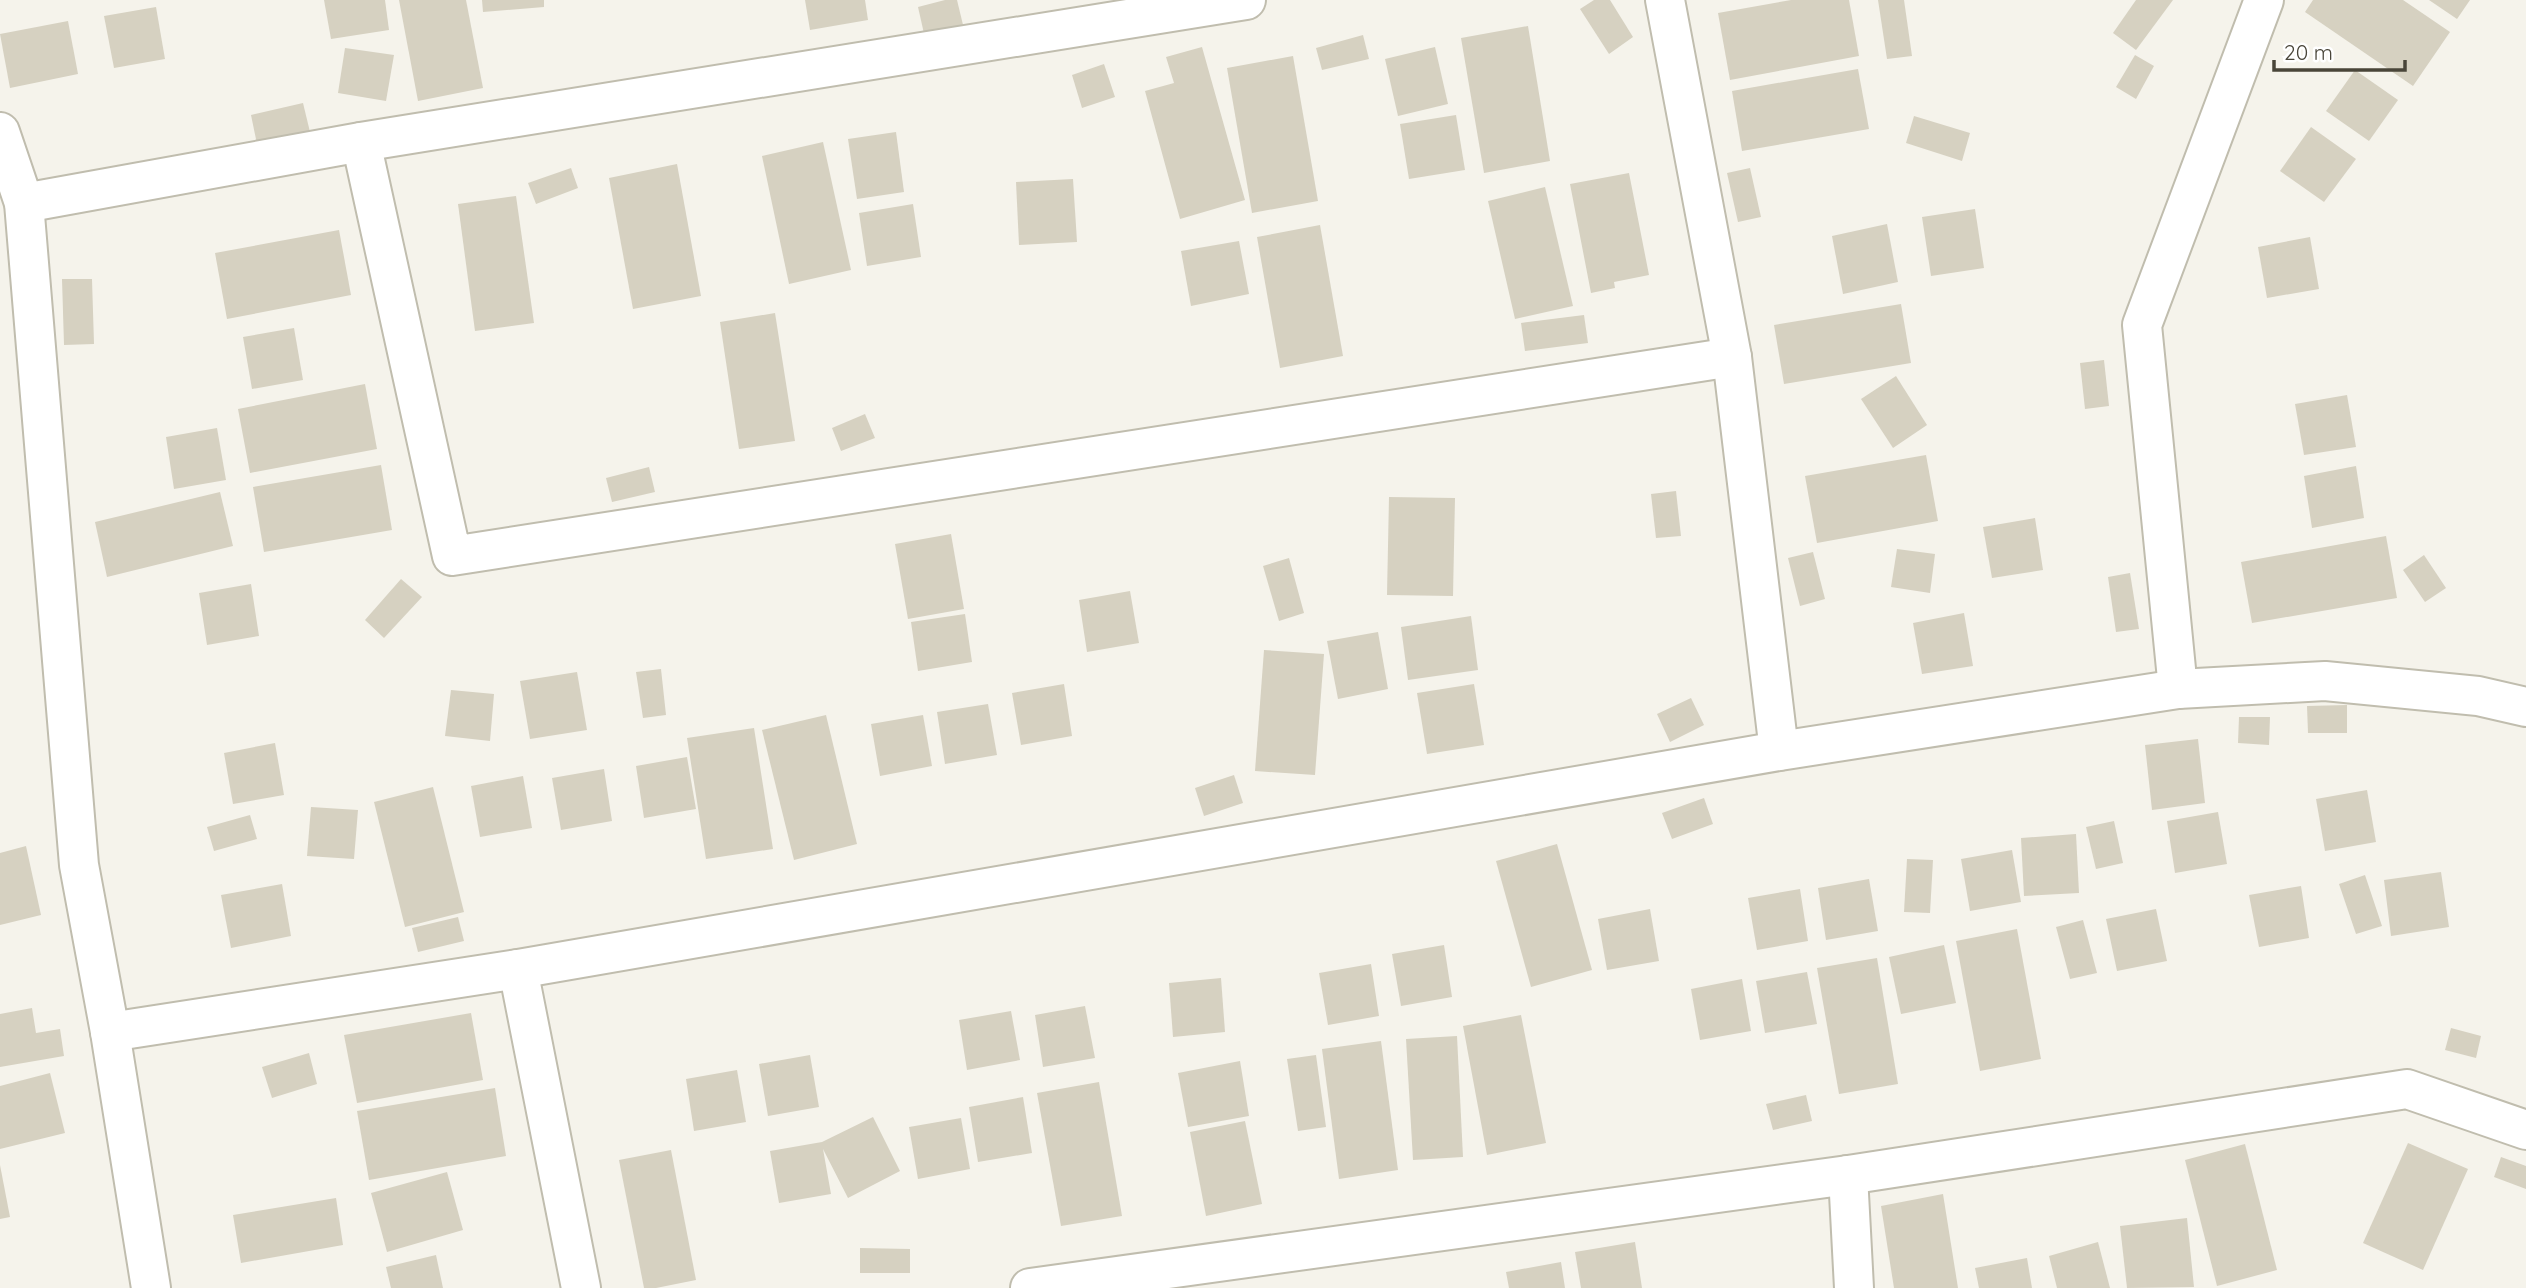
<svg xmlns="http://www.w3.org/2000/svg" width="2526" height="1288" viewBox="0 0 2526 1288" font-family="Quicksand,sans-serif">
	<rect width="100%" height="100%" fill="#f5f3eb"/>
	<g fill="#d6d1c1">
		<polygon points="324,0 385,0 389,30 331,39"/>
		<polygon points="399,0 466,0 483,88 418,101"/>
		<polygon points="482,0 544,0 544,7 483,12"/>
		<polygon points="805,0 865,0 868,20 810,30"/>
		<polygon points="945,0 957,0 964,29 925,38 918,7"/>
		<polygon points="1594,0 1610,0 1633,37 1609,54 1580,9"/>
		<polygon points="1791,0 1849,0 1859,56 1730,80 1718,13"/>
		<polygon points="1878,0 1904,0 1912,56 1887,59"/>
		<polygon points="2136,0 2173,0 2136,50 2113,33"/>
		<polygon points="2313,0 2403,0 2450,32 2413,86 2305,12"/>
		<polygon points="2429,0 2470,0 2457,19"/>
		<polygon points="156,7 165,59 114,68 104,16"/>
		<polygon points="68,21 78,74 10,88 0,34"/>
		<polygon points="1528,26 1550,161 1484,173 1461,38"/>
		<polygon points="1363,35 1369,59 1322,70 1316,48"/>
		<polygon points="1202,47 1245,200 1180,219 1145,91 1174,83 1166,57"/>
		<polygon points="1435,47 1448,104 1398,116 1385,59"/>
		<polygon points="345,48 394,55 386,101 338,93"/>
		<polygon points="2135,55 2154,66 2136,99 2116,87"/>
		<polygon points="1293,56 1318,201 1252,213 1227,68"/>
		<polygon points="1104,64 1115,97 1082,108 1072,75"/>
		<polygon points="1858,69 1869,129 1742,151 1732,91"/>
		<polygon points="2355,70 2398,100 2369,141 2326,111"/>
		<polygon points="303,103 310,132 257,144 251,115"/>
		<polygon points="1456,115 1465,170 1409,179 1400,124"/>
		<polygon points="1914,116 1970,133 1962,161 1906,143"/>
		<polygon points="2311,127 2356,159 2324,202 2280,171"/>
		<polygon points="896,132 904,192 857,199 848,139"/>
		<polygon points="823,142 851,270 789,284 762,156"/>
		<polygon points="677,164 701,296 633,309 609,178"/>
		<polygon points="571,168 578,188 536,204 528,183"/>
		<polygon points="1750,168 1761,217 1738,222 1727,173"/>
		<polygon points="1629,173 1649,275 1614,282 1615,288 1591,293 1570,184"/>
		<polygon points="1073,179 1077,242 1019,245 1016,182"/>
		<polygon points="1545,187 1573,306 1515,319 1488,201"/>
		<polygon points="516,196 534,323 475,331 458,204"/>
		<polygon points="913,204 921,257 867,266 859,213"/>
		<polygon points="1975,209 1984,268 1931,276 1922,217"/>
		<polygon points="1887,224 1898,282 1843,294 1832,236"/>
		<polygon points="1320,225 1343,356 1280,368 1257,237"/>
		<polygon points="339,230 351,295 227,319 215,253"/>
		<polygon points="2310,237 2319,289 2267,298 2258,247"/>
		<polygon points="1239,241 1249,294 1191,306 1181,251"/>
		<polygon points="62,279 92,279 94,344 64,345"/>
		<polygon points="1901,304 1911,363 1784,384 1774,325"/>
		<polygon points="775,313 795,441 739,449 720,322"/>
		<polygon points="1584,315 1588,343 1525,351 1521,323"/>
		<polygon points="294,328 303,380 252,389 243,337"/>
		<polygon points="2104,360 2109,406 2085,409 2080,363"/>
		<polygon points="1896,376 1927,425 1893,448 1861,399"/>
		<polygon points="365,384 377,449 250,473 238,409"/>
		<polygon points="2347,395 2356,447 2304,455 2295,404"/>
		<polygon points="865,414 875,438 841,451 832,428"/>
		<polygon points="217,428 226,480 174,489 166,437"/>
		<polygon points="1926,455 1938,521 1817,543 1805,476"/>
		<polygon points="381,465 392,530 264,552 253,487"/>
		<polygon points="2356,466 2364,518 2312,528 2304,476"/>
		<polygon points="649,467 655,492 612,502 606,478"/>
		<polygon points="1676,491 1681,536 1656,538 1651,494"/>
		<polygon points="220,492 233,546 107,577 95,522"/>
		<polygon points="1389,497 1455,498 1453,596 1387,595"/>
		<polygon points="2035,518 2043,570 1992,578 1983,527"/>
		<polygon points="951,534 964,609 908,619 895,544"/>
		<polygon points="2386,536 2397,598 2252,623 2241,562"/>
		<polygon points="1897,549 1935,554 1930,593 1891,587"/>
		<polygon points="1813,552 1825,599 1800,606 1788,558"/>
		<polygon points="2424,555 2446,588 2425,602 2403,570"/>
		<polygon points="1289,558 1304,613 1279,621 1263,566"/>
		<polygon points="2130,573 2139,629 2116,632 2108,577"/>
		<polygon points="401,579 422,597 384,638 365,620"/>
		<polygon points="251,584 259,636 207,645 199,593"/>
		<polygon points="1130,591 1139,643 1087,652 1079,600"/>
		<polygon points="1964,613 1973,666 1922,674 1913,623"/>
		<polygon points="965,614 972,662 918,671 911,622"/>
		<polygon points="1471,616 1478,670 1408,680 1401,627"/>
		<polygon points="1378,632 1388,689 1338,699 1327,641"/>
		<polygon points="1264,650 1324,654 1315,775 1255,771"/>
		<polygon points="661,669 666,715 643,718 636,672"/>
		<polygon points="577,672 587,730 530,739 520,681"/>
		<polygon points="1064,684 1072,736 1021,745 1012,693"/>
		<polygon points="1474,684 1484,745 1427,754 1417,693"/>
		<polygon points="451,690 494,694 490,741 445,736"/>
		<polygon points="1691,698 1704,725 1670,742 1657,714"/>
		<polygon points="988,704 997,755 945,764 937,712"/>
		<polygon points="2347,705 2347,733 2308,733 2307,706"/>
		<polygon points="826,715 857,844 794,860 762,730"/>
		<polygon points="923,715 932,766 880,776 871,724"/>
		<polygon points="2239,717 2270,717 2269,745 2238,743"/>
		<polygon points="754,728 773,849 706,859 687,738"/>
		<polygon points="2198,739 2205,803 2152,810 2145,745"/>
		<polygon points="275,743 284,795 233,804 224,753"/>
		<polygon points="687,757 696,809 644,818 636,766"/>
		<polygon points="604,769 612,821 561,830 552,778"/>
		<polygon points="1234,775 1243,803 1204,816 1195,788"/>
		<polygon points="523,776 532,828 480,837 471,786"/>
		<polygon points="433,787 464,912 405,927 374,802"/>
		<polygon points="2367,790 2376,842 2325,851 2316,799"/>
		<polygon points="1704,798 1713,824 1672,839 1662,813"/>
		<polygon points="311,807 358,810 354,859 307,856"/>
		<polygon points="2218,812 2227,864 2175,873 2167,821"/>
		<polygon points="250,815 257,839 214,851 207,827"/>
		<polygon points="2114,821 2123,863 2096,869 2086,827"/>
		<polygon points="2076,834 2079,893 2024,896 2021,838"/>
		<polygon points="1557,844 1592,970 1531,987 1496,861"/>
		<polygon points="26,846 41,915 0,925 0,853"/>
		<polygon points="2012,850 2021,902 1970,911 1961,859"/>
		<polygon points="1907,859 1933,860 1930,913 1904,912"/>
		<polygon points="2441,872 2449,927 2391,936 2384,880"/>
		<polygon points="2365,875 2382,926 2356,934 2339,884"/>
		<polygon points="1869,879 1878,931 1826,940 1818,888"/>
		<polygon points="282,884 291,936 231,948 221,895"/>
		<polygon points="2301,886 2309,938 2259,947 2249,895"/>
		<polygon points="1800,889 1808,941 1757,950 1748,898"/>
		<polygon points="1650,909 1659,961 1607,970 1598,919"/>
		<polygon points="2156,909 2167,961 2117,971 2106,919"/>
		<polygon points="458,917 464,941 418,952 412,928"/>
		<polygon points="2083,920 2097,973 2070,979 2056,927"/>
		<polygon points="2017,929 2041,1059 1980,1071 1956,941"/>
		<polygon points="1444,945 1452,997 1401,1006 1392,954"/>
		<polygon points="1944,945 1956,1003 1901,1014 1889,957"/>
		<polygon points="1877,958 1898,1084 1839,1094 1817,968"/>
		<polygon points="1371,964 1379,1016 1328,1025 1319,973"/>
		<polygon points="1807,972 1817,1024 1765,1033 1756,981"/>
		<polygon points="1221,978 1225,1032 1173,1037 1169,983"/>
		<polygon points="1742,979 1751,1031 1700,1040 1691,989"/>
		<polygon points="1085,1006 1095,1058 1043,1067 1035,1015"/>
		<polygon points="32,1008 36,1033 60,1029 64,1056 0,1067 0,1014"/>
		<polygon points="1011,1011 1020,1060 967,1070 959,1020"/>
		<polygon points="471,1013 483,1080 357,1103 344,1035"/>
		<polygon points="1521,1015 1546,1143 1487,1155 1463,1026"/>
		<polygon points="2451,1028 2481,1036 2476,1058 2445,1050"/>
		<polygon points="1457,1036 1463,1157 1413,1160 1406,1039"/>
		<polygon points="1381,1041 1398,1170 1339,1179 1322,1049"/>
		<polygon points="309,1053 317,1084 272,1098 262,1067"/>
		<polygon points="810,1055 819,1107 768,1116 759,1064"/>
		<polygon points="1316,1055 1326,1127 1298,1131 1287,1059"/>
		<polygon points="1240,1061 1249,1116 1188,1127 1178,1073"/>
		<polygon points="737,1070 746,1122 694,1131 686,1079"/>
		<polygon points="50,1073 65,1133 0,1149 0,1086"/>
		<polygon points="1099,1082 1122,1216 1061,1226 1037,1093"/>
		<polygon points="495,1088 506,1156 369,1180 357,1111"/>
		<polygon points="1806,1095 1812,1121 1773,1130 1766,1104"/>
		<polygon points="1023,1097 1032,1153 978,1162 969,1107"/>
		<polygon points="873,1117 900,1171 848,1198 823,1149 831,1194 779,1203 770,1151 822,1142"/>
		<polygon points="961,1118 970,1169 918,1179 909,1127"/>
		<polygon points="1245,1121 1262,1204 1206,1216 1190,1132"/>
		<polygon points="2408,1143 2468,1169 2423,1270 2363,1243"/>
		<polygon points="2245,1144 2277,1270 2217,1286 2185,1160"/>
		<polygon points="671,1150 696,1280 656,1288 644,1288 619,1160"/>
		<polygon points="2501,1157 2526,1166 2526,1189 2494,1177"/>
		<polygon points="0,1165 10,1217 0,1219"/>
		<polygon points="447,1172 463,1230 387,1252 371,1193"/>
		<polygon points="1943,1194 1958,1288 1894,1288 1881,1206"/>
		<polygon points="336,1198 343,1245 241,1263 233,1215"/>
		<polygon points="2187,1218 2194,1287 2127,1288 2120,1226"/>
		<polygon points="1635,1242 1642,1288 1581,1288 1575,1252"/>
		<polygon points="2098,1242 2110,1288 2057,1288 2049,1256"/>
		<polygon points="860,1248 910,1249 910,1273 860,1273"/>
		<polygon points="436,1255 443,1288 391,1288 386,1267"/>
		<polygon points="2027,1258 2032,1288 1979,1288 1975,1268"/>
		<polygon points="1561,1262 1565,1288 1509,1288 1506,1272"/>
	</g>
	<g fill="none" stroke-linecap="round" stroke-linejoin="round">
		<defs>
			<g id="minor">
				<polyline points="1665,0 1732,357 1779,751"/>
				<polyline points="0,132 24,203 79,865 110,1032 151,1288"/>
				<polyline points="361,142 452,556 1732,357"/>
				<polyline points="24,203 361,142 1246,0"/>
				<polyline points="2178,689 2142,325 2264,0"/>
				<polyline points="518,969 581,1288"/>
				<polyline points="110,1032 518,969 1779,751 2178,689 2325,681 2478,696 2526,707"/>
				<polyline points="1848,1175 1854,1288"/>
				<polyline points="1030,1288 1848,1175 2407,1089 2526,1130"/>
			</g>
		</defs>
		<use href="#minor" stroke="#c0bdae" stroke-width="42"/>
		<use href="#minor" stroke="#fff" stroke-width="38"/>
	</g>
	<path d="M2274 60v10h131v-10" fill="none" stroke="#494539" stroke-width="3.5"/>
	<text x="2284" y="60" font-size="21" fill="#494539" stroke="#ffffff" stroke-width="5" paint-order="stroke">20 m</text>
</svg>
